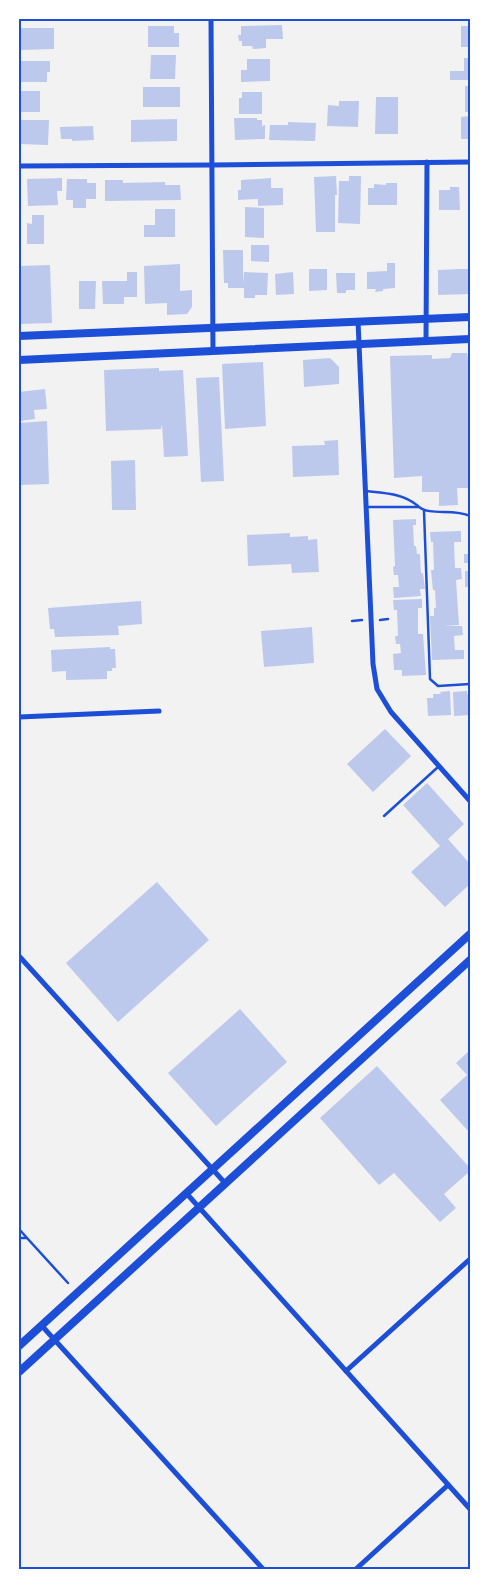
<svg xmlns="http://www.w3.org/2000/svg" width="489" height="1588" viewBox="0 0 489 1588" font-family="'PT Sans',sans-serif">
	<rect width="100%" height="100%" fill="#f2f2f2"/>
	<g fill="#bdc9ec">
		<polygon points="282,25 283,39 266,39 266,48 253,49 252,46 242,46 242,41 239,41 238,35 241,35 241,26"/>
		<polygon points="148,26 174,26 174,33 179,33 179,47 148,47"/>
		<rect x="461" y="26" width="9" height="21"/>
		<polygon points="20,28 54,28 54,49 20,50"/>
		<polygon points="151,55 176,55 175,79 150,79"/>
		<polygon points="464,58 470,58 470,80 450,80 450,71 464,71"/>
		<polygon points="247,59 270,59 270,81 241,82 241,70 247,70"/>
		<polygon points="19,61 50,61 50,72 47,72 47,82 21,82"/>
		<rect x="465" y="86" width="5" height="26"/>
		<rect x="143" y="87" width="37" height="20"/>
		<rect x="19" y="91" width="21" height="21"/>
		<polygon points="242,92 262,92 262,114 239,114 239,98 242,98"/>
		<polygon points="376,97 398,97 398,134 375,134"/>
		<polygon points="339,101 359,101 358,127 327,126 328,105 339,106"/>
		<polygon points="470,116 470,139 461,139 461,117"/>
		<polygon points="234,118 257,118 257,120 262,120 262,126 265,125 265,139 235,140"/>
		<polygon points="177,119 177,141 131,142 131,120"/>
		<polygon points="19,120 49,120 48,145 19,144"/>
		<polygon points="288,122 316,123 315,141 269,140 270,125 288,125"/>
		<polygon points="93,126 94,140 72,141 72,139 61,139 60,127"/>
		<polygon points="336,176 337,195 335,195 335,232 316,232 314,177"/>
		<polygon points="349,176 361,176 360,224 338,223 339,181 349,181"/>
		<polygon points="62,178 62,191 57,191 58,205 28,206 27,179"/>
		<polygon points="271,178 271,188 283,188 283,205 258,206 258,199 238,200 238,190 241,190 241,180"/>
		<polygon points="67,179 87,179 87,183 96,183 96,199 86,199 86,208 73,208 73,200 66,200"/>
		<polygon points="105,180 123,180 123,183 165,182 165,185 180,185 181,200 105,201"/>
		<polygon points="386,183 397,183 397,205 368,205 368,188 374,188 374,184 386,185"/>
		<polygon points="450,187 459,187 460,210 439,210 439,190 450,190"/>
		<polygon points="245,207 264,208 264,238 245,237"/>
		<polygon points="155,209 175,209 175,237 144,237 144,225 155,225"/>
		<polygon points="32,215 44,215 44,244 27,244 27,223 32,224"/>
		<polygon points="251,245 269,245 269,262 251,261"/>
		<polygon points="223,250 243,250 243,284 244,272 268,273 267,295 255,295 255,298 244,298 244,288 228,288 228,283 224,283"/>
		<polygon points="387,263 395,263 395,288 383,289 383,291 375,292 376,289 367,289 367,272 387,271"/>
		<polygon points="180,264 180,291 192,290 192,307 187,314 167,315 167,303 145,304 144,266"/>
		<polygon points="50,265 52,323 19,324 19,266"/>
		<polygon points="309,269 327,269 327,290 309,291"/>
		<polygon points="459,269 470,269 470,294 438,295 438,270"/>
		<polygon points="127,272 137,272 137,297 124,297 124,304 103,304 102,281 127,281"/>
		<polygon points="293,272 294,294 276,295 275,274"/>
		<polygon points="336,273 355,273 355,290 346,290 346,293 337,293"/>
		<polygon points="79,281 96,281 95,309 79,309"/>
		<polygon points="452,353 467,353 468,358 470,358 470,488 457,488 458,505 439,506 439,492 422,492 422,476 394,478 390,356 432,355 432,359 450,358"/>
		<polygon points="330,358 339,367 339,384 304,387 303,360"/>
		<polygon points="263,362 266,426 225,429 222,364"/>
		<polygon points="159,368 159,371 183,370 188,456 164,457 162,424 161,429 106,431 104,370"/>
		<polygon points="219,377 224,481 201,482 196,378"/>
		<polygon points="45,389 47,409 34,410 35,419 19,421 19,392"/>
		<polygon points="47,421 49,484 19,485 19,423"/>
		<polygon points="338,440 339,475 293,477 292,446 325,445 324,441"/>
		<polygon points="135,460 136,510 112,510 111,461"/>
		<polygon points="416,519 416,525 413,525 414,546 416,546 417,554 420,554 421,573 423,573 425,589 420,589 421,596 394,598 393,587 399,587 398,575 394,575 393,567 395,566 393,520"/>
		<polygon points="461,531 461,542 454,542 455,568 461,568 462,579 456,580 459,625 444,626 462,626 463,635 454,636 455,650 464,650 464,659 432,660 430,616 434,616 434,608 436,608 435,590 433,590 432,581 431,570 434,570 433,542 431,542 430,532"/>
		<polygon points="290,533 290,537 308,536 308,540 317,539 319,572 292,573 291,564 248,566 247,535"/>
		<rect x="464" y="554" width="6" height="9"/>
		<rect x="465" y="571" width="5" height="16"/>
		<polygon points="422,599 422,608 418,608 418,634 423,634 426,675 402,676 402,670 394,670 393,654 401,653 400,644 396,644 395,636 398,636 397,610 394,610 393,600"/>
		<polygon points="141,601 142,624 118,626 119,635 55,637 54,629 50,629 48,608"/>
		<polygon points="312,627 314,663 264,667 261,631"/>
		<polygon points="110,647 110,649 115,649 116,668 112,668 112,671 107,671 107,679 66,680 66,671 52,672 51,650"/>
		<polygon points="450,691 451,715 428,716 427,698 433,698 433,694 441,694 440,692"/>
		<polygon points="467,691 467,694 470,694 470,715 454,716 453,692"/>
		<polygon points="385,729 411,756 373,792 347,764"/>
		<polygon points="427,783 464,824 448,839 470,864 470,884 445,907 411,872 440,846 403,805"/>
		<polygon points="157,882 209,940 118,1022 66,963"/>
		<polygon points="240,1009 287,1062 216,1126 168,1073"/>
		<polygon points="470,1050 470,1133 440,1100 467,1075 456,1063"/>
		<polygon points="377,1066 470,1168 470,1171 444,1194 456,1208 440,1222 394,1173 379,1185 320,1118"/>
	</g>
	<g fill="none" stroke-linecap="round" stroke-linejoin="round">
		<g stroke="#1d4ed8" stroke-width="2.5">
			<polyline points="380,620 388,619"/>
			<polyline points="352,621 362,620"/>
			<polyline points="19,1229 27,1238"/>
			<polyline points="19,1238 27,1238 68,1283"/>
		</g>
		<g stroke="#1d4ed8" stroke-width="2.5">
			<path d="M365,491C384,493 403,493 418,506"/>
			<path d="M367,507H419C430,516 454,508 470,516"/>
			<polyline points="424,511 430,679 438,686 470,684"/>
			<polyline points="384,816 438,767"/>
		</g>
		<g stroke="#1d4ed8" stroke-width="5">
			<polyline points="211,19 213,352"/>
			<polyline points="19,166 211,165 470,162"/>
			<polyline points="358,321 373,664 377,689 391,712 470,801"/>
			<polyline points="426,341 427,162"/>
			<polyline points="19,717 159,711"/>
			<polyline points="19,956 225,1183"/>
			<polyline points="187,1194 470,1509"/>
			<polyline points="42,1326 263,1569"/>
			<polyline points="346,1371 470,1259"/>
			<polyline points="356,1569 448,1485"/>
		</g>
		<g stroke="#1d4ed8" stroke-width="8">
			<polyline points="19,336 470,317"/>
			<polyline points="19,360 470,339"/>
			<polyline points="19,1346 470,934"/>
			<polyline points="19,1372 470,960"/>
		</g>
	</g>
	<rect width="489" height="1588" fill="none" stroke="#ffffff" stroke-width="40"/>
	<rect x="20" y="20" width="449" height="1548" fill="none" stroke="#1d4ed8" stroke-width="2"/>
</svg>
